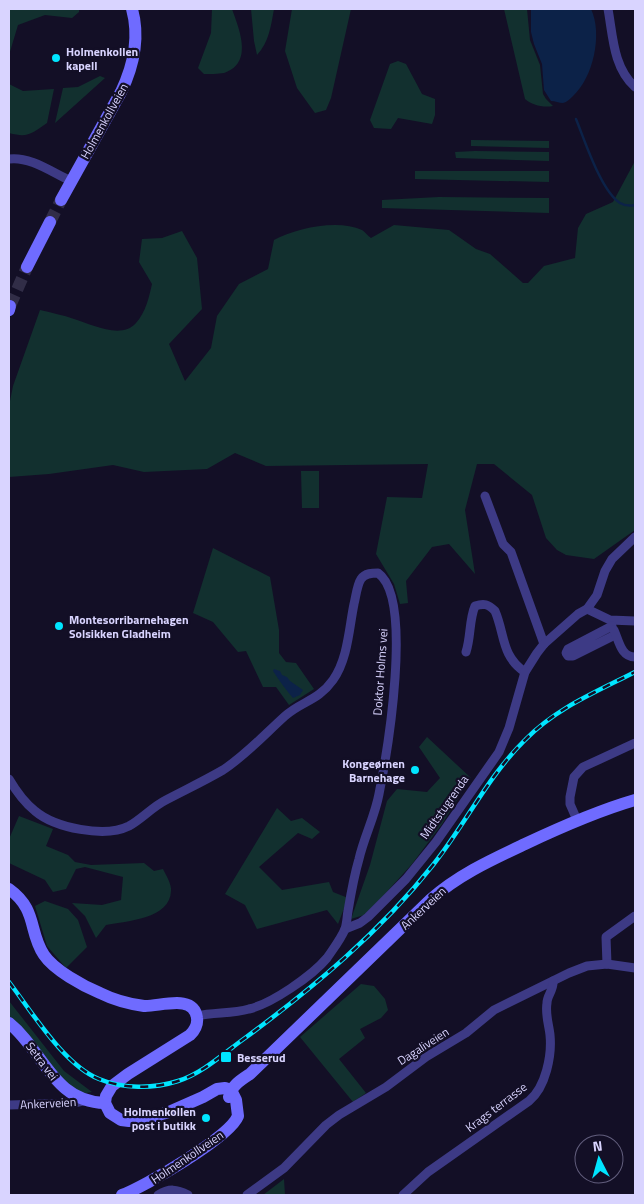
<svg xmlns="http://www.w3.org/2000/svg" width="644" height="1204" viewBox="0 0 644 1204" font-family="'Titillium Web',sans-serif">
	<rect width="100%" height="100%" fill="#130f26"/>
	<g fill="#12302f">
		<polygon points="9,9 79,9 79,12 72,18 45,15 18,25 9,55"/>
		<path d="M212,9H232C239,29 254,63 224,73C218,74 210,74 204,74L198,68L211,33Z"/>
		<path d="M251,9H274C271,26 269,42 257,55L254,41Z"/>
		<polygon points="292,9 351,9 331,98 326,110 315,113 297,88 285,51"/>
		<path d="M504,9H527L530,40L540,65L543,94L546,99L553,106C543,108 532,105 525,99Z"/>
		<polygon points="398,61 406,64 422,94 435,99 435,115 432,124 398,118 391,129 374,128 370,120 390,64"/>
		<polygon points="100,76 105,78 55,123 63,88 78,87"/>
		<path d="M9,84L23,91L54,89L47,123C31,134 28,138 9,133Z"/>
		<polygon points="471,140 549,141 549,148 471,146"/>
		<polygon points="475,151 549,152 549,161 456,158 455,152"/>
		<path d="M635,161V530L594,559L566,555L557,550L546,538L532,495L494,464H477L465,510L475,574L449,544L432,547L406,581L408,603L400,604L394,584L376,554L387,497L422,498L428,464L266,466L235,453L207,469L144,472L113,465L49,474L9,477V406L13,386L40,310C52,313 63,315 74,319C91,324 121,340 136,323C146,312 149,297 152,284L139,262L142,239L162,238L182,231L197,258L202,309L169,344L185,381L211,348L217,316L239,284L268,269L274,240C296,228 338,219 362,230C365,232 368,236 371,238L394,225L449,230L476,249L490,254L523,283H528L544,266L575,258L578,228L586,214L613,202Z"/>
		<polygon points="415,171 549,171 549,182 415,179"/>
		<polygon points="439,197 549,198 549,213 382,208 382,200"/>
		<polygon points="301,471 319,471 319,508 302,508"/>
		<polygon points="213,548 270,577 279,630 279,653 286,662 296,663 314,689 289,705 276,687 263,687 246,651 238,652 213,622 193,613"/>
		<polygon points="427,737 471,778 442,824 412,864 383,896 364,915 351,919 370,865 387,801 397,789 427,792 440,778 419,747"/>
		<polygon points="277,808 291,821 302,818 320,832 312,839 298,833 259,867 282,890 329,882 333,892 348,898 338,924 327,910 257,929 245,905 225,894"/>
		<path d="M19,816L53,829L46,846L68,855L75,862L91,865L144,863L154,871L163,869C166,875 172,885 171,891C170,919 127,921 106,925L96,938L85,916L72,903L102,905L121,900L123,877L85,867L76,869L66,889L53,892L45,880L9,863V839Z"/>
		<polygon points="45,901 68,909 78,920 87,947 66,968 47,946 35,906"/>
		<polygon points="361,984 374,986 385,999 388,1010 381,1018 360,1029 365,1038 339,1059 366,1093 353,1102 300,1037"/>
		<polygon points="9,1001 64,1071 92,1092 81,1094 59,1080 9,1018"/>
		<polygon points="284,1179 285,1195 263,1195"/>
	</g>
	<g fill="#0c2248">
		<path d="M531,9H591C603,34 593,78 573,96C570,99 567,102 563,103C559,103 555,101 551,101L544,90L542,64L534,44L531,32Z"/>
		<path d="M274,669L280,671L282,675L287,677L290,681L303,690L300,695L293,698C286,690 279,680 273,671Z"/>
	</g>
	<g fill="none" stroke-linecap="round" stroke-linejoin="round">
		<path stroke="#0c2248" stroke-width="2.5" d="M576,119C585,141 601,191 620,203C625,206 630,206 635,205"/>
		<g stroke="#312d47" stroke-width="12" stroke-dasharray="12 6" stroke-linecap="butt">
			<polyline points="50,222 61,200"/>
			<polyline points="10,306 27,267"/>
		</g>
		<g stroke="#3d3a85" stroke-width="9">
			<path d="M608,9C613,36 613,67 635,87"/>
			<path d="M9,159C30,156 53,173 71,181"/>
			<polyline points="485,496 503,544 511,552 544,644"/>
			<polyline points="587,609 610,620 635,621"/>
			<polyline points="612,626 568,649 566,653 568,656 573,656 613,636"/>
			<path d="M614,630C619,641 621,657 635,657"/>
			<path d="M466,652C471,637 469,620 475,606C484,603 488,604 495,611C505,634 501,656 525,672"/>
			<path d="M9,779C16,791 25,803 35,811C55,828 105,838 129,826C142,819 152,807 166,800C185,790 204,781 223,770C246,755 265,734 285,716C302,701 318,701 333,680C348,659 349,628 354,604C356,596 357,585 361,579C365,573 373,573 378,573C414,598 387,754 379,794C375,816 364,837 359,859C354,876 351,893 348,911C347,916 347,923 345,929C341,939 333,949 327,958C312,976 271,1004 249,1009C232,1014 214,1012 197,1016"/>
			<polyline points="577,820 570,804 570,797 574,777 583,767 635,743"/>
			<polyline points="345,929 360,923 368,917 406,879 436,842 499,752 509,728 525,672 537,653 544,644 578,614 587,609 597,595 605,571 612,559 635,537"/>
			<polyline points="607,964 606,937 635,916"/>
			<polyline points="9,1105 74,1103 87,1100"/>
			<path d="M158,1195C169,1188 177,1189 188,1195"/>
			<polyline points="247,1195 284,1168 326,1125 339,1115 386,1087 426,1057 466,1033 494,1010 569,973 587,966 607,964 635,968"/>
			<path d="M403,1195L428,1172L529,1101C546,1087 552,1055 550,1035C549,1025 545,1014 547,1003C547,995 554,990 553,981"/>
		</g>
		<g stroke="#6f6bff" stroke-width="12">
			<path d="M61,200L121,92C134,65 140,38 132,9"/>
			<polyline points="27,267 50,222"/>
			<polyline points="9,310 10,306"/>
			<path d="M9,889C38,910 28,931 44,955C54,970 83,986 100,993C114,1000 129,1004 144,1006C159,1007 194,993 197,1018C198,1025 195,1030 190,1035L128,1074L112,1086L106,1096L105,1103L110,1113L121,1120L129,1121L146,1119L169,1112L203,1097L217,1089L225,1088L231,1090L236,1100L238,1116C230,1137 144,1187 122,1195"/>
			<path d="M9,1023C43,1050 53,1102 105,1103"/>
			<path d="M229,1097C231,1086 241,1080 250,1074L430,900C458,875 491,860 525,844C561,827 597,811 635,800"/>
		</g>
		<defs>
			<path id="rail" d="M9,982C32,1012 64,1065 99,1079C123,1089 153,1089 178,1081C203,1073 224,1053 245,1038C313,988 380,932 433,865C465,825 488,776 525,740C556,708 596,692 635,672"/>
		</defs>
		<use href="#rail" stroke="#00e5ff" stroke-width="4.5"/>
		<use href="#rail" stroke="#130f26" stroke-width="2.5" stroke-dasharray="8" stroke-linecap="butt"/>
	</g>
	<g fill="#00e5ff" stroke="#130f26" stroke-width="2">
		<circle cx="56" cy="58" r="5"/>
		<circle cx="59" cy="626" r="5"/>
		<circle cx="415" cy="770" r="5"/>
		<rect x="220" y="1051" width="12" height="12" rx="2.5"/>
		<circle cx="206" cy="1118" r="5"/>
	</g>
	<g text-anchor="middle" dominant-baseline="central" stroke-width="4.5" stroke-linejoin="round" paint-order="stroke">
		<g font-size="12" font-weight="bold" fill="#d9d4ff" stroke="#130f26" text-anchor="start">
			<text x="66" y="51">Holmenkollen<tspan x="66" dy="14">kapell</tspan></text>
			<text x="69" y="619">Montesorribarnehagen<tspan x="69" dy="14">Solsikken Gladheim</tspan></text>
			<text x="405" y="763" text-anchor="end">Kongeørnen<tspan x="405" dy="14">Barnehage</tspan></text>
			<text x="237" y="1057">Besserud</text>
			<text x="196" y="1111" text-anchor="end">Holmenkollen<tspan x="196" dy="14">post i butikk</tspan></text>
		</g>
		<g font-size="12" fill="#d9d4ff" stroke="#130f26">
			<text transform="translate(104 121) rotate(-61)">Holmenkollveien</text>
			<text transform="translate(380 672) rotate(-86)">Doktor Holms vei</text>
			<text transform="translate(444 807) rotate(-55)">Midtstugrenda</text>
			<text transform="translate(423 908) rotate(-43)">Ankerveien</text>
			<text transform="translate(423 1046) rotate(-33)">Dagaliveien</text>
			<text transform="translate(42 1061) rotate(53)">Setra vei</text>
			<text transform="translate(48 1103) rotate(-3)">Ankerveien</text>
			<text transform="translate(496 1107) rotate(-37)">Krags terrasse</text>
			<text transform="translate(187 1157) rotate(-34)">Holmenkollveien</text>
		</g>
	</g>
	<rect width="644" height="1204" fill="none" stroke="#d9d4ff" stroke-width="20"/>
	<g transform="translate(599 1159) rotate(354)"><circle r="24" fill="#130f26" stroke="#625e7d"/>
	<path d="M0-4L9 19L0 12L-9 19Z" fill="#00e5ff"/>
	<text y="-8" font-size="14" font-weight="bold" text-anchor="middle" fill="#d9d4ff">N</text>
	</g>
</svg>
